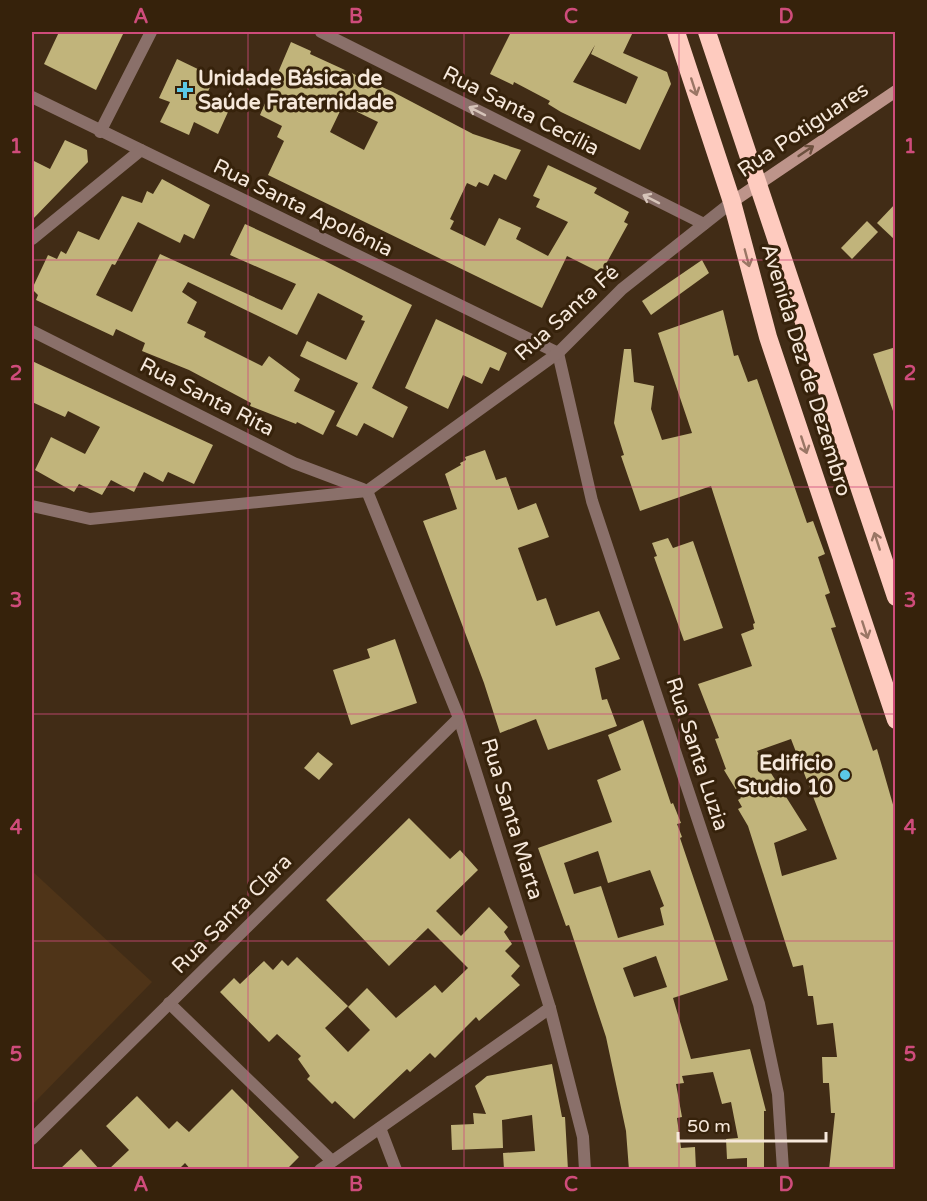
<svg xmlns="http://www.w3.org/2000/svg" width="927" height="1201" viewBox="0 0 927 1201" font-family="'Varela Round',sans-serif">
	<rect width="100%" height="100%" fill="#412c16"/>
	<polygon fill="#4f3418" points="32,871 152,982 32,1105"/>
	<g fill="#c1b47b" fill-rule="evenodd">
		<polygon points="59,32 124,32 96,90 44,64"/>
		<path d="M511,32H633L623,53L667,72L671,84L640,150L561,112L548,104L550,101L514,82L513,85L490,74ZM595,45L591,54L638,77L626,104L573,82Z"/>
		<path d="M291,42L311,51L310,54L393,92L473,134L521,150L506,180L494,174L488,186L479,182L476,187L467,183L450,219L454,221L450,229L485,246L499,218L521,228L516,239L548,256L568,222L536,207L540,199L533,196L548,165L597,188L594,193L629,212L624,222L628,224L601,273L567,256L542,308L268,175L284,141L277,137L282,126L260,115ZM343,105L378,122L364,150L330,132Z"/>
		<polygon points="177,59 204,72 202,80 212,83 204,100 228,112 218,134 194,122 189,135 160,122 170,102 159,98"/>
		<polygon points="65,140 87,150 88,162 32,220 32,160 50,169"/>
		<polygon points="162,179 210,205 194,239 184,234 180,243 138,222 115,265 112,264 96,295 132,312 160,254 282,310 296,284 230,255 245,224 323,260 412,305 372,388 408,407 393,438 364,423 357,436 336,426 358,383 300,356 307,341 346,360 365,321 361,320 363,316 318,293 297,335 188,282 182,292 197,302 187,323 206,332 204,337 262,366 269,356 300,379 294,391 335,411 323,435 297,422 296,424 250,406 251,403 189,370 142,351 145,343 116,329 113,336 36,300 38,295 32,289 48,255 57,259 61,251 66,254 78,231 99,240 122,196 142,203 147,191 153,194"/>
		<polygon points="896,203 896,241 877,223"/>
		<polygon points="867,221 878,232 852,259 841,248"/>
		<polygon points="702,260 709,273 651,315 642,301"/>
		<path d="M723,310L734,356L738,355L748,382L757,379L807,523L813,521L825,554L818,557L830,593L825,595L836,627L831,628L873,751L877,749L896,815V1170H829L835,1113H831L829,1083H823L822,1057H837L833,1023L817,1025L813,996H808L803,965L793,967L748,826L738,809L742,807L738,800L741,798L724,770L726,769L715,739L719,738L698,684L752,666L741,634L754,629L753,624L755,623L711,486L640,511L621,456L624,455L614,423L624,349H631L634,382L654,386L651,409L662,440L692,433L658,333ZM791,739L837,859L782,876L774,843L807,830L757,751Z"/>
		<polygon points="436,319 507,353 499,371 490,367 482,384 463,375 448,409 405,388"/>
		<polygon points="896,347 896,411 893,411 873,354"/>
		<polygon points="32,361 213,445 194,484 168,472 163,482 144,472 134,492 111,480 102,495 79,484 74,492 35,470 51,437 85,454 100,427 68,411 65,417 32,402"/>
		<polygon points="485,450 496,480 506,477 518,510 536,503 549,537 518,548 537,601 546,598 556,626 599,611 620,659 595,668 602,700 607,699 617,726 548,750 536,719 500,733 484,683 423,521 457,509 445,474 461,465 460,463 466,460 465,457"/>
		<polygon points="668,538 673,548 693,541 723,628 684,641 654,557 657,556 652,543"/>
		<polygon points="395,639 417,703 351,725 333,670 370,658 367,649"/>
		<path d="M643,720L671,804L673,803L681,823L677,824L682,837L680,838L728,980L673,998L691,1059L750,1049L766,1111H764V1170H747V1158L727,1159L726,1139L738,1138L731,1102L722,1104L713,1072L682,1076L684,1083L676,1084L682,1117L677,1118L681,1148L695,1147L696,1170H629L626,1131L606,1037L569,925L566,926L538,848L612,822L597,780L621,770L608,735ZM598,851L608,883L650,870L664,906L660,908L664,925L618,938L601,886L574,894L564,863ZM656,956L667,987L634,997L623,968Z"/>
		<polygon points="318,752 333,764 319,780 304,768"/>
		<polygon points="409,818 450,859 460,850 478,870 436,911 461,936 489,907 508,927 504,932 512,944 505,951 520,966 511,976 520,985 479,1021 476,1017 435,1058 430,1053 410,1072 407,1069 354,1119 335,1101 332,1104 307,1079 310,1076 298,1059 301,1056 277,1034 269,1042 220,992 234,978 240,984 264,961 273,970 282,960 288,966 297,957 348,1006 325,1028 348,1052 370,1030 348,1007 367,988 396,1018 435,985 442,993 468,968 428,928 389,966 326,900"/>
		<polygon points="552,1064 562,1117 565,1117 568,1170 504,1170 503,1153 535,1151 532,1115 502,1120 503,1148 452,1150 451,1125 474,1124 473,1113 486,1114 475,1086 487,1076"/>
		<polygon points="232,1089 299,1157 286,1170 191,1170 185,1163 178,1170 108,1170 129,1150 106,1126 137,1096 169,1129 177,1121 189,1132"/>
		<polygon points="81,1149 100,1170 59,1170"/>
	</g>
	<g fill="none" stroke-linecap="round" stroke-linejoin="round">
		<g stroke="#8a706a" stroke-width="12">
			<polyline points="321,32 704,224"/>
			<polyline points="32,97 558,353 592,501 759,1004 778,1094 783,1170"/>
			<polyline points="100,132 151,32"/>
			<polyline points="32,239 141,150"/>
			<polyline points="32,331 294,463 363,489"/>
			<polyline points="367,491 459,718 550,1008 583,1137 585,1170"/>
			<polyline points="32,506 90,519 367,491 558,353 622,289 732,202"/>
			<polyline points="169,1003 332,1161"/>
			<polyline points="380,1128 396,1170"/>
			<polyline points="32,1139 459,718"/>
			<polyline points="320,1170 550,1008"/>
		</g>
		<polyline stroke="#bd948a" stroke-width="12" points="732,202 896,91"/>
		<g stroke="#fecbbf" stroke-width="18">
			<polyline points="676,32 732,202 768,337 896,720"/>
			<polyline points="707,32 896,597"/>
		</g>
	</g>
	<defs><path id="oneway-shaft" d="M-6 0H5M1.5-3L5.5 0L1.5 3" fill="none" stroke-width="1.6" stroke-linecap="round" stroke-linejoin="round" transform="scale(1.5)"/></defs>
	<g stroke="#9a7665">
		<use href="#oneway-shaft" transform="translate(694 87) rotate(72)"/>
		<use href="#oneway-shaft" transform="translate(747 258) rotate(75)"/>
		<use href="#oneway-shaft" transform="translate(804 445) rotate(72)"/>
		<use href="#oneway-shaft" transform="translate(877 541) rotate(-108)"/>
		<use href="#oneway-shaft" transform="translate(865 630) rotate(72)"/>
	</g>
	<g stroke="#d6c4b9">
		<use href="#oneway-shaft" transform="translate(477 111) rotate(-153)"/>
		<use href="#oneway-shaft" transform="translate(651 199) rotate(-153)"/>
	</g>
	<use stroke="#6c503e" href="#oneway-shaft" transform="translate(806 151) rotate(-34)"/>
	<path fill="none" stroke="#cf4c7b" stroke-width="1.5" stroke-opacity="0.55" d="M248,32V1170M464,32V1170M679,32V1170M32,260H896M32,487H896M32,714H896M32,941H896"/>
	<g fill="#5bc8e7" stroke="#36220b" stroke-width="2">
		<path d="M182 81h6v6h6v6h-6v6h-6v-6h-6v-6h6z"/>
		<circle cx="845" cy="775" r="6"/>
	</g>
	<g text-anchor="middle" dominant-baseline="central" stroke-width="6" stroke-linejoin="round" paint-order="stroke">
		<g font-size="21" font-weight="bold" fill="#f6e8db" stroke="#36220b" text-anchor="start">
			<text x="198" y="78">Unidade Básica de<tspan x="198" dy="24">Saúde Fraternidade</tspan></text>
			<text x="833" y="763" text-anchor="end">Edifício<tspan x="833" dy="24">Studio 10</tspan></text>
		</g>
		<g font-size="21" fill="#f6e8db" stroke="#36220b">
			<text transform="translate(521 111) rotate(27)">Rua Santa Cecília</text>
			<text transform="translate(803 130) rotate(-34)">Rua Potiguares</text>
			<text transform="translate(303 208) rotate(26)">Rua Santa Apolônia</text>
			<text transform="translate(567 313) rotate(-42)">Rua Santa Fé</text>
			<text transform="translate(806 370) rotate(73)">Avenida Dez de Dezembro</text>
			<text transform="translate(207 397) rotate(27)">Rua Santa Rita</text>
			<text transform="translate(697 754) rotate(72)">Rua Santa Luzia</text>
			<text transform="translate(512 819) rotate(73)">Rua Santa Marta</text>
			<text transform="translate(232 914) rotate(-45)">Rua Santa Clara</text>
		</g>
	</g>
	<rect width="927" height="1201" fill="none" stroke="#36220b" stroke-width="66"/>
	<path d="M678 1132v9h148v-9" fill="none" stroke="#f6e8db" stroke-width="3"/>
	<text x="687" y="1132" font-size="18" fill="#f6e8db" stroke="#36220b" stroke-width="4.5" paint-order="stroke">50 m</text>
	<rect x="33" y="33" width="861" height="1135" fill="none" stroke="#cf4c7b" stroke-width="2"/>
	<g font-size="20" text-anchor="middle" font-weight="bold" fill="#cf4c7b">
		<text x="141" y="23">A</text>
		<text x="356" y="23">B</text>
		<text x="571" y="23">C</text>
		<text x="786" y="23">D</text>
		<text x="16" y="153">1</text>
		<text x="910" y="153">1</text>
		<text x="16" y="380">2</text>
		<text x="910" y="380">2</text>
		<text x="16" y="607">3</text>
		<text x="910" y="607">3</text>
		<text x="16" y="834">4</text>
		<text x="910" y="834">4</text>
		<text x="16" y="1061">5</text>
		<text x="910" y="1061">5</text>
		<text x="141" y="1191">A</text>
		<text x="356" y="1191">B</text>
		<text x="571" y="1191">C</text>
		<text x="786" y="1191">D</text>
	</g>
</svg>
